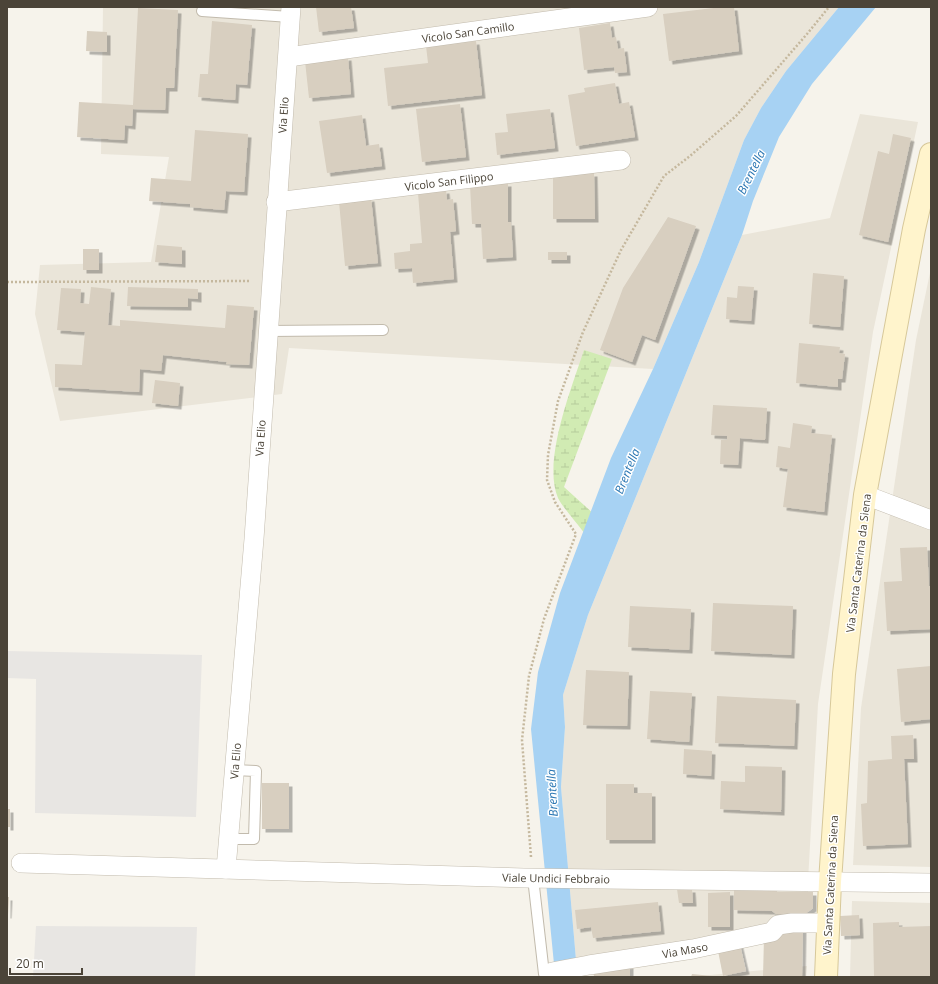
<svg xmlns="http://www.w3.org/2000/svg" width="938" height="984" viewBox="0 0 938 984" font-family="'Open Sans',sans-serif">
	<defs>
		<pattern id="wetland-marsh" width="20" height="14" patternUnits="userSpaceOnUse"><rect width="20" height="14" fill="#d1ebb3"/><path d="M1 5h8M5 5V1M11 12h8M15 12V8" fill="none" stroke="#b5cb9b"/></pattern>
		<filter id="shadow"><feDropShadow dx="3.5" dy="3.5" stdDeviation="0" flood-color="#0004"/></filter>
	</defs>
	<rect width="100%" height="100%" fill="#f6f3eb"/>
	<g fill="#eae5d9">
		<polygon points="103,7 839,7 786,71 761,108 744,140 699,262 653,369 289,348 282,394 60,421 35,314 40,265 151,262 169,157 101,154"/>
		<polygon points="860,114 918,122 873,332 818,704 808,881 808,929 576,960 561,787 565,727 563,695 588,615 742,235 830,218"/>
		<polygon points="931,268 931,867 853,865 861,708 916,340"/>
		<polygon points="852,901 931,903 931,977 850,977"/>
		<polygon points="807,966 806,977 689,977"/>
	</g>
	<path fill="url(#wetland-marsh)" d="M584,350L612,359L564,487L595,515L585,534C578,524 563,508 558,498C542,461 572,387 584,350Z"/>
	<g fill="#e8e6e3">
		<polygon points="7,651 202,655 196,817 35,813 36,679 7,678"/>
		<polygon points="36,926 197,927 195,977 33,977"/>
	</g>
	<polygon fill="#a7d2f3" points="839,7 876,7 812,84 779,137 753,201 742,235 588,615 563,695 565,727 561,787 576,960 554,964 531,729 538,672 560,593 611,458 653,369 699,262 744,140 761,108 786,71"/>
	<g fill="#d8cfc0" filter="url(#shadow)">
		<polygon points="316,7 351,7 354,28 319,32"/>
		<polygon points="722,7 734,7 739,51 669,61 663,14"/>
		<polygon points="138,8 178,10 174,88 166,88 165,110 133,109 132,126 125,125 124,140 77,137 79,102 133,105"/>
		<polygon points="212,21 252,25 247,85 236,84 235,100 198,97 200,74 208,74"/>
		<polygon points="610,23 612,38 616,37 618,49 624,48 627,72 615,73 614,67 584,70 579,28"/>
		<polygon points="87,31 107,32 107,52 86,51"/>
		<polygon points="476,41 482,95 388,106 384,68 428,63 426,46"/>
		<polygon points="348,57 351,94 309,98 305,61"/>
		<polygon points="615,83 619,104 629,102 635,137 576,146 568,95 585,92 584,88"/>
		<polygon points="460,104 466,157 422,162 416,109"/>
		<polygon points="550,109 555,148 497,155 495,133 508,132 506,114"/>
		<polygon points="362,115 366,146 379,144 382,166 327,173 319,121"/>
		<polygon points="195,130 248,134 244,192 226,191 224,210 190,207 190,204 149,201 151,178 191,181"/>
		<polygon points="893,134 911,138 888,242 859,235 878,151 889,154"/>
		<polygon points="594,173 595,219 553,219 553,174"/>
		<polygon points="508,183 508,222 511,222 513,257 483,259 481,224 472,224 470,185"/>
		<polygon points="446,190 447,200 453,199 456,231 450,232 454,279 413,283 412,268 395,269 394,253 410,251 410,244 422,243 418,193"/>
		<polygon points="371,198 378,263 345,266 339,202"/>
		<polygon points="668,217 696,226 655,340 642,335 632,362 600,350 623,288"/>
		<polygon points="157,245 182,247 182,264 155,262"/>
		<rect x="83" y="249" width="16" height="21"/>
		<rect x="548" y="252" width="19" height="8"/>
		<polygon points="813,273 844,276 840,327 809,324"/>
		<polygon points="738,286 754,287 751,321 726,319 727,297 737,298"/>
		<polygon points="91,287 111,289 108,325 120,326 120,320 225,328 227,305 254,307 249,365 226,364 227,362 163,355 161,371 140,369 139,392 55,387 55,364 82,365 85,332 57,330 61,288 81,289 80,303 89,304"/>
		<polygon points="128,287 198,289 198,299 188,298 188,307 127,306"/>
		<polygon points="799,343 840,347 839,353 845,354 842,379 838,379 838,387 796,383"/>
		<polygon points="155,380 180,383 178,406 152,403"/>
		<polygon points="713,405 767,408 765,440 740,438 738,465 720,464 721,440 727,440 727,436 711,435"/>
		<polygon points="793,423 812,426 811,433 832,435 824,512 783,507 788,469 776,467 778,446 790,448"/>
		<polygon points="927,547 929,586 931,586 931,629 887,631 884,582 902,581 900,548"/>
		<polygon points="713,603 793,606 791,655 711,651"/>
		<polygon points="630,606 691,609 689,650 628,647"/>
		<polygon points="931,666 931,719 901,722 897,669"/>
		<polygon points="586,670 629,672 627,726 583,725"/>
		<polygon points="650,691 692,693 689,742 647,739"/>
		<polygon points="717,696 796,700 794,746 715,743"/>
		<polygon points="913,735 914,759 904,759 908,844 863,846 861,804 867,803 868,761 892,759 891,736"/>
		<polygon points="684,749 712,751 711,776 683,774"/>
		<polygon points="745,766 782,767 781,812 720,809 721,781 745,782"/>
		<rect x="262" y="783" width="27" height="46"/>
		<polygon points="606,784 634,784 634,793 652,793 652,840 606,840"/>
		<rect x="7" y="809" width="3" height="18"/>
		<polygon points="734,888 777,889 777,892 813,892 813,908 804,915 776,914 772,911 734,910"/>
		<polygon points="677,889 692,889 693,903 679,903"/>
		<polygon points="730,892 730,927 708,927 708,893"/>
		<polygon points="7,897 9,897 8,915 7,915"/>
		<polygon points="658,902 661,931 593,938 591,927 577,929 575,910"/>
		<polygon points="859,915 860,935 841,936 840,916"/>
		<polygon points="899,922 899,927 931,926 931,977 874,977 873,923"/>
		<polygon points="803,926 802,977 763,977 764,937"/>
		<polygon points="739,941 746,971 723,976 717,946"/>
		<polygon points="630,965 630,977 594,977 593,967"/>
		<polygon points="692,974 712,976 712,977 691,977"/>
	</g>
	<g fill="none" stroke-linecap="round" stroke-linejoin="round">
		<defs>
			<g id="lane">
				<polyline points="202,11 290,17"/>
				<polyline points="268,331 383,330"/>
				<polyline points="229,839 254,839 256,771 234,770"/>
				<polyline points="533,878 544,974 552,972"/>
			</g>
			<g id="street">
				<polyline points="288,57 648,7"/>
				<polyline points="276,202 621,160"/>
				<polyline points="865,495 931,520"/>
				<polyline points="21,863 524,878 931,883"/>
				<polyline points="226,869 254,539 291,7"/>
				<polyline points="552,972 589,965 693,949 772,932 778,925 792,923 828,923"/>
			</g>
			<polyline id="secondary" points="826,977 830,882 844,674 865,495 914,229 931,154"/>
		</defs>
		<use href="#lane" stroke="#c2bbad" stroke-width="12"/>
		<use href="#street" stroke="#c2bbad" stroke-width="20"/>
		<use href="#secondary" stroke="#d7c89a" stroke-width="24"/>
		<g stroke="#c5b89e" stroke-width="2.5" stroke-dasharray="2 2" stroke-linecap="butt">
			<polyline points="7,282 250,281"/>
			<polyline points="531,857 522,740 529,676 544,619 576,534 555,502 547,480 548,455 558,401 583,332 621,250 664,176 690,156 736,116 807,34 829,7"/>
		</g>
		<use href="#lane" stroke="#fff" stroke-width="10"/>
		<use href="#street" stroke="#fff" stroke-width="19"/>
		<use href="#secondary" stroke="#fff4cc" stroke-width="22"/>
	</g>
	<g text-anchor="middle" dominant-baseline="central" stroke-width="3" stroke-linejoin="round" paint-order="stroke">
		<g font-size="11" fill="#4b4438" stroke="#fff">
			<text transform="translate(468 32) rotate(-8)">Vicolo San Camillo</text>
			<text transform="translate(283 115) rotate(-86)">Via Elio</text>
			<text transform="translate(449 181) rotate(-7)">Vicolo San Filippo</text>
			<text transform="translate(260 438) rotate(-86)">Via Elio</text>
			<text transform="translate(858 563) rotate(-83)">Via Santa Caterina da Siena</text>
			<text transform="translate(235 761) rotate(-85)">Via Elio</text>
			<text transform="translate(556 878) rotate(1)">Viale Undici Febbraio</text>
			<text transform="translate(830 885) rotate(-87)">Via Santa Caterina da Siena</text>
			<text transform="translate(685 950) rotate(-10)">Via Maso</text>
		</g>
		<g font-size="12" font-style="italic" fill="#2b77b3" stroke="#fff">
			<text transform="translate(751 172) rotate(-64)">Brentella</text>
			<text transform="translate(627 471) rotate(-68)">Brentella</text>
			<text transform="translate(552 793) rotate(-93)">Brentella</text>
		</g>
	</g>
	<rect width="938" height="984" fill="none" stroke="#4b4438" stroke-width="16"/>
	<path d="M10 968v6h72v-6" fill="none" stroke="#4b4438" stroke-width="2"/>
	<text x="16" y="968" font-size="12" fill="#4b4438" stroke="#ffffff" stroke-width="3" paint-order="stroke">20 m</text>
</svg>
